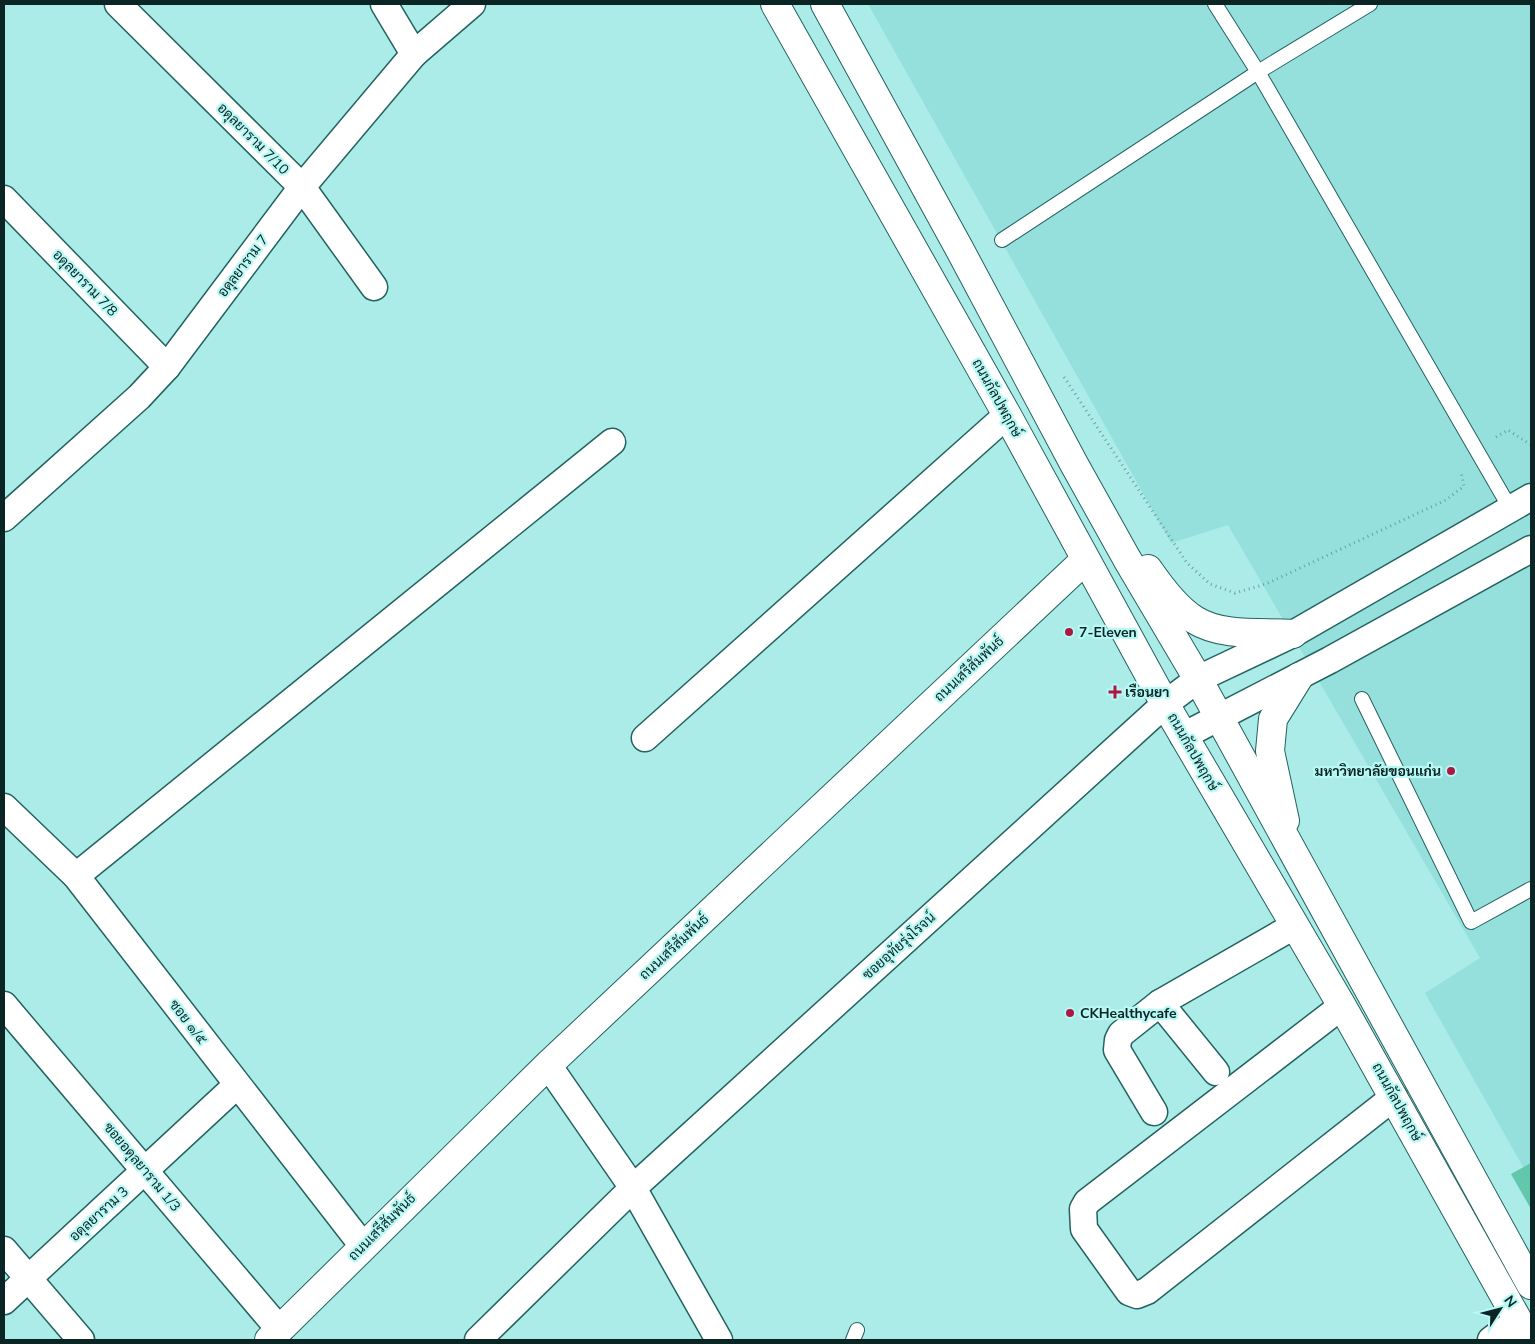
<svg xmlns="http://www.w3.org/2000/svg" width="1535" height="1344" viewBox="0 0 1535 1344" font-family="'Nunito Sans',Sarabun,sans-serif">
	<rect width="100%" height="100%" fill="#abebe8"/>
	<polygon fill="#95e0dd" points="868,4 1531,4 1531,1181 1425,993 1480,958 1228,525 1171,543"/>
	<polygon fill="#62c7ab" points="1531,1163 1531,1209 1511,1174"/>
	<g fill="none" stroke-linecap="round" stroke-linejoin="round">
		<defs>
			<g id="service">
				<polyline points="1215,4 1258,72 1510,508"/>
				<polyline points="1002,240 1258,72 1370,4"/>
				<polyline points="1362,699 1471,922 1531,889"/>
				<polyline points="853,1340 857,1330"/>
			</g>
			<g id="minor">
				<polyline points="118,4 302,187 374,287"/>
				<polyline points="384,4 414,54"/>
				<polyline points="4,199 167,367"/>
				<polyline points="4,518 139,397 167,367 302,187 414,54 472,4"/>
				<polyline points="1183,736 1330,660 1531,549"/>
				<polyline points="645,738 1007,415"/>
				<polyline points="4,807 76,876 363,1246"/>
				<polyline points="76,876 612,442"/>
				<polyline points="1160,1003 1216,1072"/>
				<polyline points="4,1005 280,1330"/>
				<polyline points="1342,1006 1087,1202 1083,1209 1084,1229 1129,1292 1137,1295 1147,1291 1394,1097"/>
				<polyline points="548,1065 633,1188 719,1340"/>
				<polyline points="1154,1112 1117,1050 1118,1040 1121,1034 1160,1003 1294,926"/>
				<polyline points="4,1250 81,1340"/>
				<polyline points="4,1301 237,1085"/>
				<polyline points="478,1340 633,1188 1165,704 1198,679 1293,634 1531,497"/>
				<polyline points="1491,1340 1518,1320"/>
			</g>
			<polyline id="tertiary" points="269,1340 548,1065 1085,560"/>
			<g id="secondary">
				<polyline points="775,4 1007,415 1165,704 1342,1006 1529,1340"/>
				<polyline points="825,4 960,250 1074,464 1127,559 1198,679 1531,1285"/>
				<path d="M1148,569C1159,585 1178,610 1195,620C1222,637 1263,632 1293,634"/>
				<polyline points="1285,821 1270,751 1273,719 1299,677"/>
			</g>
		</defs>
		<use href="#service" stroke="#236361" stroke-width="16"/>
		<use href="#minor" stroke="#236361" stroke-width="29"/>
		<use href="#tertiary" stroke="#236361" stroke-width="30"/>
		<use href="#secondary" stroke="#236361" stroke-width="30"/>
		<g stroke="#6ea19e" stroke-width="3" stroke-dasharray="1 4" stroke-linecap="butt">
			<polyline points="1064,377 1187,563 1210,584 1235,593 1266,584 1446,500 1464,486 1461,472"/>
			<polyline points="1496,437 1508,430 1531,445"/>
		</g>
		<use href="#service" stroke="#fff" stroke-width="14"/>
		<use href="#minor" stroke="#fff" stroke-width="26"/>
		<use href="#tertiary" stroke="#fff" stroke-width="28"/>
		<use href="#secondary" stroke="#fff" stroke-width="28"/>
	</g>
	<g fill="#ac1842" stroke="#b8f8f5" stroke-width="2">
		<circle cx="1069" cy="632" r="5"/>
		<path d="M1112.5 684.5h5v5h5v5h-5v5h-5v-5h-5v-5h5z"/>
		<circle cx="1451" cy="771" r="5"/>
		<circle cx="1070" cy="1013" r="5"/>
	</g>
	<g text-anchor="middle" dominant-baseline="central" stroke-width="4.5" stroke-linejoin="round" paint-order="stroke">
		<g font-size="14" fill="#0a2524" stroke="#b8f8f5">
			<text transform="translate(253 139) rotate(45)">อดุลยาราม 7/10</text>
			<text transform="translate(243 266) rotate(-53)">อดุลยาราม 7</text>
			<text transform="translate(85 283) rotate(46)">อดุลยาราม 7/8</text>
			<text transform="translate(997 398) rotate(61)">ถนนกัลปพฤกษ์</text>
			<text transform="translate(969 669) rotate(-43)">ถนนเสรีสัมพันธ์</text>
			<text transform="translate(1193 752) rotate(60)">ถนนกัลปพฤกษ์</text>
			<text transform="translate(899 946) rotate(-42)">ซอยอุทัยรุ่งโรจน์</text>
			<text transform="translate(674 947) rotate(-43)">ถนนเสรีสัมพันธ์</text>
			<text transform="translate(188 1022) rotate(52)">ซอย ๑/๕</text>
			<text transform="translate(1397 1102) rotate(61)">ถนนกัลปพฤกษ์</text>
			<text transform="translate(142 1167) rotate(50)">ซอยอดุลยาราม 1/3</text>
			<text transform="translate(99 1214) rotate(-42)">อดุลยาราม 3</text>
			<text transform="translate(382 1227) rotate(-45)">ถนนเสรีสัมพันธ์</text>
		</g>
		<g font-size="14" font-weight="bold" fill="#0a2524" stroke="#b8f8f5" text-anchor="start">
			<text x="1079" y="632">7-Eleven</text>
			<text x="1125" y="692">เรือนยา</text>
			<text x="1441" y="771" text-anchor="end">มหาวิทยาลัยขอนแก่น</text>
			<text x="1080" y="1013">CKHealthycafe</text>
		</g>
	</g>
	<rect width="1535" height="1344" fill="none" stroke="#0a2524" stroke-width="10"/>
	<g transform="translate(1500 1309) rotate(54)" stroke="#b8f8f5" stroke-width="4" paint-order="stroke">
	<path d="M0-4L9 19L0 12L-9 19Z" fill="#0a2524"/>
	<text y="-8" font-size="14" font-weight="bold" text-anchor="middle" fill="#0a2524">N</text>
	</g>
</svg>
